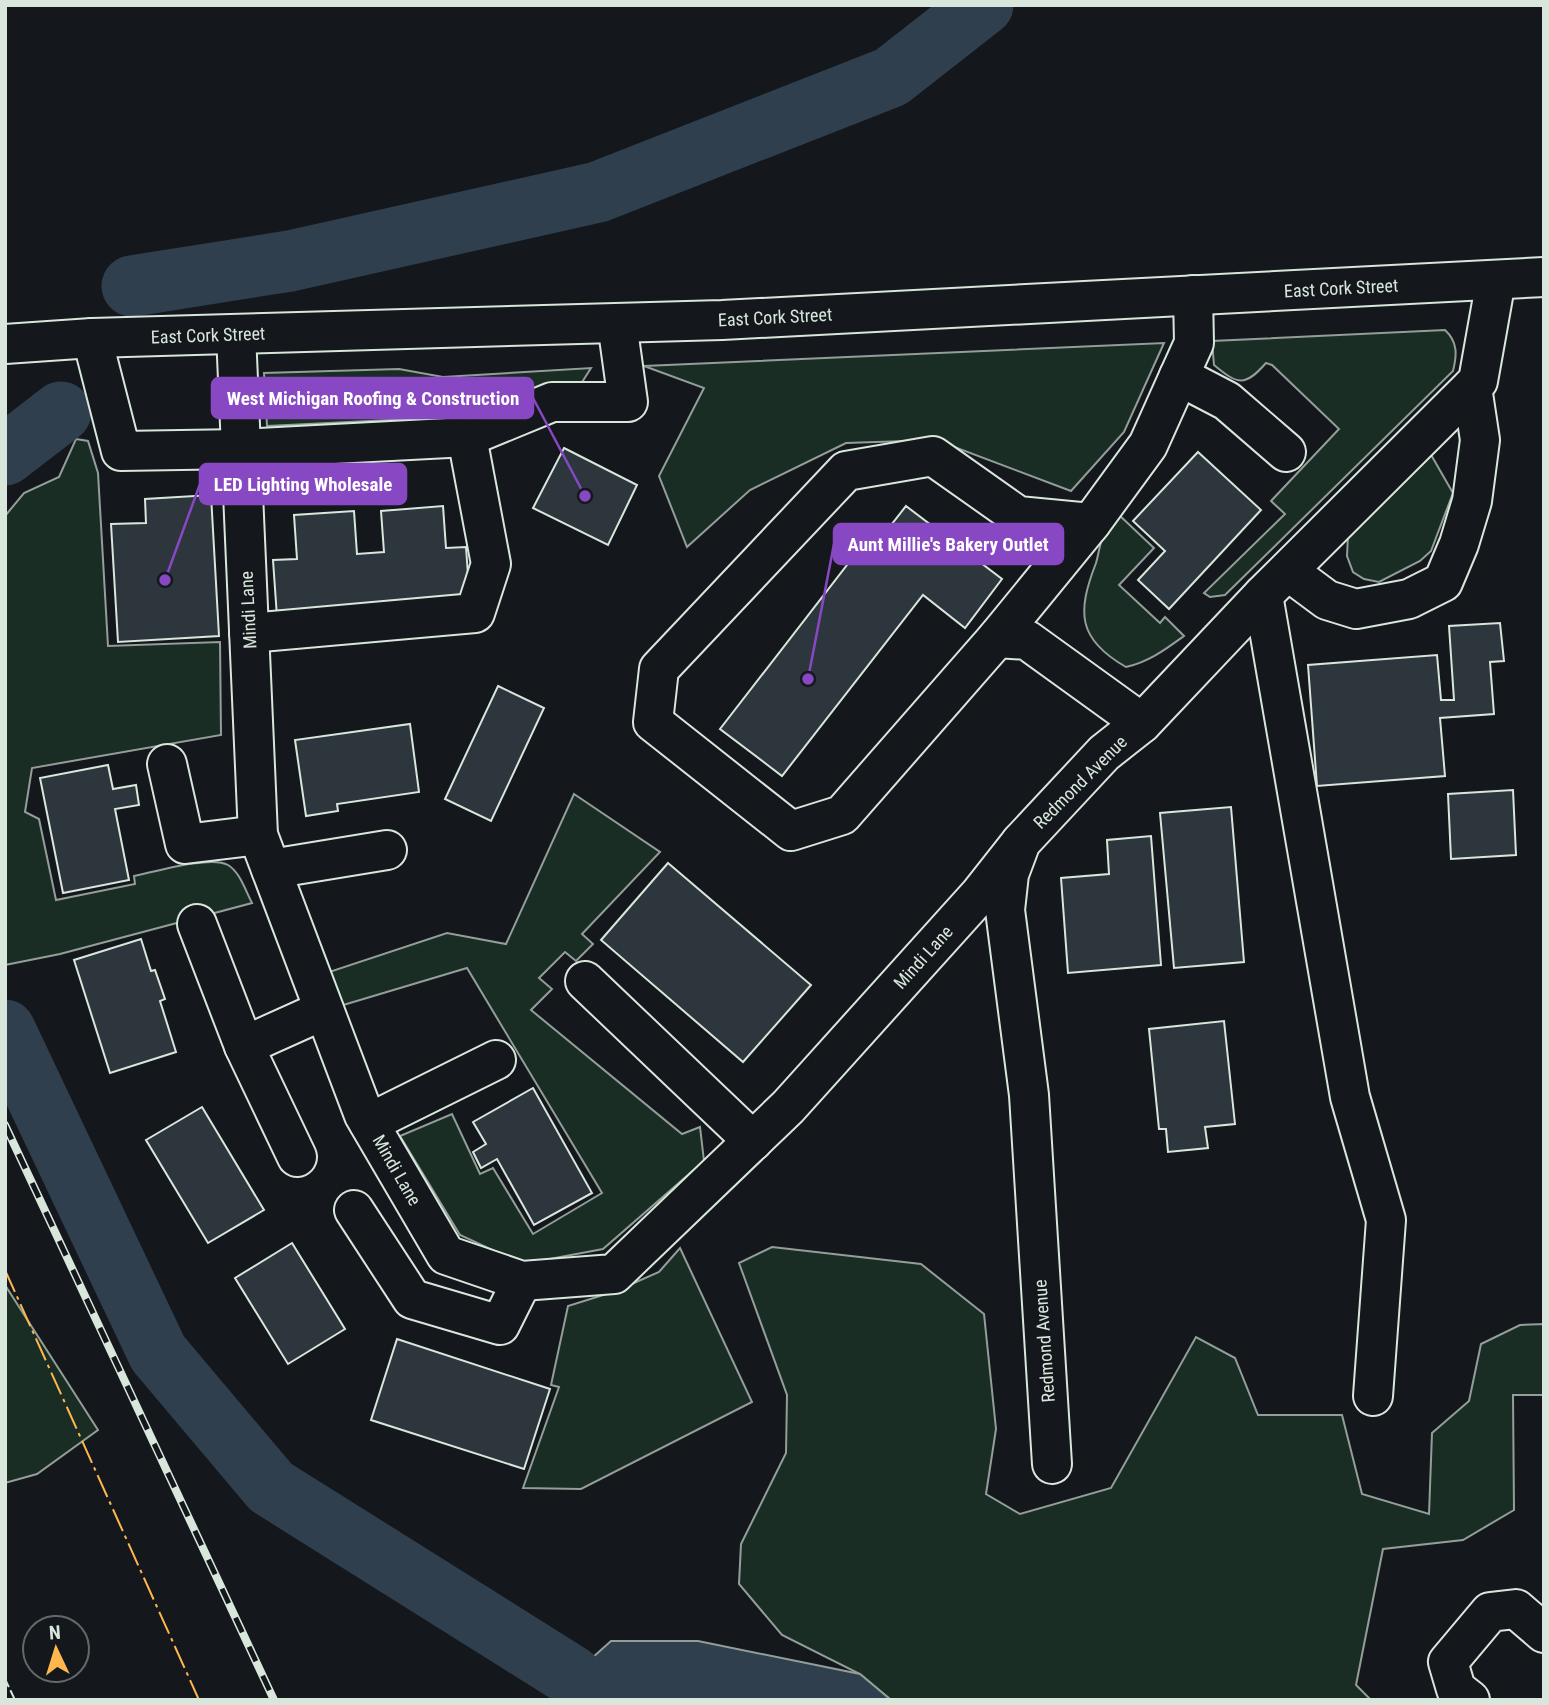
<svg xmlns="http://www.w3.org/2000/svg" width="1549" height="1705" viewBox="0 0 1549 1705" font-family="'Roboto Condensed',sans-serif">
	<rect width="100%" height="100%" fill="#14181c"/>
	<g fill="#1a2d24" stroke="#939e99" stroke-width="2">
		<path d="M1445,330C1458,342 1457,355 1453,371L1225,595L1210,597L1204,593L1285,514L1271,501L1339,429L1272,365L1266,363C1245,387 1238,385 1214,365L1212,341Z"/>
		<polygon points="1164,343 1124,432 1071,491 936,440 846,443 750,490 687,547 659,476 704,388 644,366"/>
		<polygon points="591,368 579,387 547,391 451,417 267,426 264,373 399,369 443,377"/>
		<path d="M76,439L88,441L98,473L108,646L220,642L221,735L32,768L25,812L39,819L56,900L135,884L134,876C154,872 211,855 228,865C240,872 246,892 252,903L60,954L5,965V516L24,493L59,477Z"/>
		<polygon points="1430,453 1453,493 1431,551 1420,561 1379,582 1364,579 1353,572 1347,556 1348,535"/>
		<path d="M1118,514L1154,548L1119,585L1160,623L1165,617L1184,636C1166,649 1149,662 1126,667C1077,639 1077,612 1096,563C1099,553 1100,540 1105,532C1108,525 1114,520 1118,514Z"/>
		<polygon points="574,794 660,852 582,934 593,944 576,961 565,952 539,978 552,989 531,1010 682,1134 700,1127 704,1161 603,1249 523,1264 460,1235 400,1136 452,1114 480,1174 493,1168 533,1234 602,1193 467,968 340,1006 326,973 447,933 506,944"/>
		<polygon points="772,1247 921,1264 984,1314 996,1429 986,1494 1020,1514 1111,1488 1196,1337 1235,1358 1258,1415 1342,1415 1362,1494 1429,1514 1432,1433 1469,1401 1481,1344 1520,1325 1544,1324 1544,1395 1513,1395 1514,1510 1463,1540 1383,1549 1356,1685 1371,1700 891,1700 860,1674 782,1635 739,1584 741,1544 786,1453 787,1395 739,1263"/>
		<polygon points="680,1248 752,1402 581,1489 523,1488 559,1387 551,1385 568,1306 616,1291 659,1272"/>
		<polygon points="5,1285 98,1430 37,1474 5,1483"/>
	</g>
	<polygon fill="#2f3f4d" stroke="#939e99" stroke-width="2" points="611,1641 698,1641 860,1674 891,1700 571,1700 572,1676"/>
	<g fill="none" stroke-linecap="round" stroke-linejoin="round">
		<g stroke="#2f3f4d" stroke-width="61">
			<polyline points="132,286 290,261 598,192 891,77 983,5"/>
			<polyline points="5,455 61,412"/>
			<polyline points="5,1030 158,1353 271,1487 572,1676 590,1700"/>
		</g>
	</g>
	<g fill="#2c363c" stroke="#d8e6dc" stroke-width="2">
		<polygon points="564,448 637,485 608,545 533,508"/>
		<polygon points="1198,452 1261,510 1169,609 1138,580 1165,551 1133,521"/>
		<polygon points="211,495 219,636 118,642 111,524 146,523 145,499"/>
		<polygon points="443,506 446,548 466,547 470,603 277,617 273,560 297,559 294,515 354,511 357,554 384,552 381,511"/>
		<polygon points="906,506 1002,579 965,628 923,595 782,776 720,729 861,547 869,553"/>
		<polygon points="1500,623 1504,661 1490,662 1494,714 1440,718 1445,776 1317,786 1308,665 1437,655 1441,700 1454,700 1449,626"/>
		<polygon points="498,686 544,708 491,821 445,799"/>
		<polygon points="410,724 419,792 337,804 338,811 306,816 295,740"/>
		<polygon points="108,765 113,789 136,785 139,805 115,809 129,880 63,893 40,778"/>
		<polygon points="1513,790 1516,855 1451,859 1448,794"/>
		<polygon points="1231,807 1244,962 1174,968 1160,813"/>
		<polygon points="1151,836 1161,965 1068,973 1061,878 1109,874 1107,840"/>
		<polygon points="668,863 811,985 743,1062 601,940"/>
		<polygon points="141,939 151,971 155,970 165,999 160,1001 176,1052 110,1073 74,960"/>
		<polygon points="1224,1021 1235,1124 1205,1127 1208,1148 1168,1152 1166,1129 1159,1129 1149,1029"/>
		<polygon points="533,1088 592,1193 534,1225 497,1159 481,1168 473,1152 486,1144 473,1122"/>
		<polygon points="202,1107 264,1210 208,1243 146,1140"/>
		<polygon points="292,1243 345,1329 288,1364 235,1278"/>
		<polygon points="397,1339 550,1389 524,1469 371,1420"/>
	</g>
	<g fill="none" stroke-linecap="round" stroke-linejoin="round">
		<defs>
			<g id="minor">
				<polyline points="236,334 258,835 364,1115 446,1255 522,1281 614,1274 788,1107 980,894 1021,842"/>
				<polyline points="92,338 121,451 241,449 467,437 552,402 628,402 617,323"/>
				<polyline points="5,344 92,338 722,320 1544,277"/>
				<polyline points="1179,376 1227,401 1286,452"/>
				<polyline points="1288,571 1327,600 1356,609 1409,599 1443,582 1459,544 1472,501 1480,440 1472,387"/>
				<polyline points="1263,595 1350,1097 1386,1220 1373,1396"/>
				<polyline points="249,633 475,613 491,564 467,437"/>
				<polyline points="997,638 1091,523"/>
				<polyline points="1142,723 1027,640 997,638 842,815 791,831 653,722 659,669 846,471 933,456 1018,516 1091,523 1148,445 1179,376 1194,343 1193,295"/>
				<polyline points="167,764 185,844 258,835"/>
				<polyline points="271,869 387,850"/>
				<polyline points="197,924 244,1046 297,1157"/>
				<polyline points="585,981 753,1141"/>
				<polyline points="244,1046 324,1010"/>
				<polyline points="369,1123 496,1060"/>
				<polyline points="354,1210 412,1299 500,1325 522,1281"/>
				<polyline points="1052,1464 1029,1095 1005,910 1009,874 1021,842 1104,753 1142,723 1263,595 1478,381 1496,280"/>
				<polyline points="1470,1700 1456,1689 1448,1662 1490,1612 1516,1609 1544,1633"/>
			</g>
		</defs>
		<use href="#minor" stroke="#d8e6dc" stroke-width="42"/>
		<use href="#minor" stroke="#14181c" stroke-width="38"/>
		<defs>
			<polyline id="rail" points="5,1125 274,1700"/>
		</defs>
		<use href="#rail" stroke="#d8e6dc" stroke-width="8"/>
		<use href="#rail" stroke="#14181c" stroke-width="5" stroke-dasharray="16" stroke-linecap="butt"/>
		<polyline stroke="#d8e6dc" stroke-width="2" stroke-dasharray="9 3.5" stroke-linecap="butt" points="5,1679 15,1700"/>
		<polyline stroke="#ffb74d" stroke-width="2" stroke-dasharray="24 5 3.5 5" stroke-linecap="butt" points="5,1270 199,1700"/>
	</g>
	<g text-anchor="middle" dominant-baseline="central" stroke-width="5" stroke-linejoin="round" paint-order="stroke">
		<g font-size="18" fill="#d8e6dc" stroke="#14181c">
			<text transform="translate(1341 288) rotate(-3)">East Cork Street</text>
			<text transform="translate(775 317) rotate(-3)">East Cork Street</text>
			<text transform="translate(208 335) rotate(-2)">East Cork Street</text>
			<text transform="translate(248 610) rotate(-93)">Mindi Lane</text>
			<text transform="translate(1080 782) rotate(-45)">Redmond Avenue</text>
			<text transform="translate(923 957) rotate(-48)">Mindi Lane</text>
			<text transform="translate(397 1170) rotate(60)">Mindi Lane</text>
			<text transform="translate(1044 1341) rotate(-94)">Redmond Avenue</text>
		</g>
	</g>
	<path fill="none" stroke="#8948c3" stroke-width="2.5" d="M585 496L533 398M165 580L200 484M808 679L834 544"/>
	<g fill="#8948c3" stroke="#14181c" stroke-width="2.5">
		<circle cx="585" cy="496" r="7"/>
		<circle cx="165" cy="580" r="7"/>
		<circle cx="808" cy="679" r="7"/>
	</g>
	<g fill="#8948c3" stroke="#8948c3" stroke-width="2.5">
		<rect x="212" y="378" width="321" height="40" rx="7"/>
		<rect x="200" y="464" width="206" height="40" rx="7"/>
		<rect x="834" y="524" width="229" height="40" rx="7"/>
	</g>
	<g font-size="19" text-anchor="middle" font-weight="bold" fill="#fff">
		<text x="373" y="405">West Michigan Roofing &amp; Construction</text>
		<text x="303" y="491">LED Lighting Wholesale</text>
		<text x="948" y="551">Aunt Millie's Bakery Outlet</text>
	</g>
	<rect width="1549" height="1705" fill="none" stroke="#d8e6dc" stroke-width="14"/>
	<g transform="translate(56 1649) rotate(356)"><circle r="33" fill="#14181c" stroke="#626a69" stroke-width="2"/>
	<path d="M0-5L12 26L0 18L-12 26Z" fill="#ffb74d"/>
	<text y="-10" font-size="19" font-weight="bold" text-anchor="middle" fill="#d8e6dc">N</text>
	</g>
</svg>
